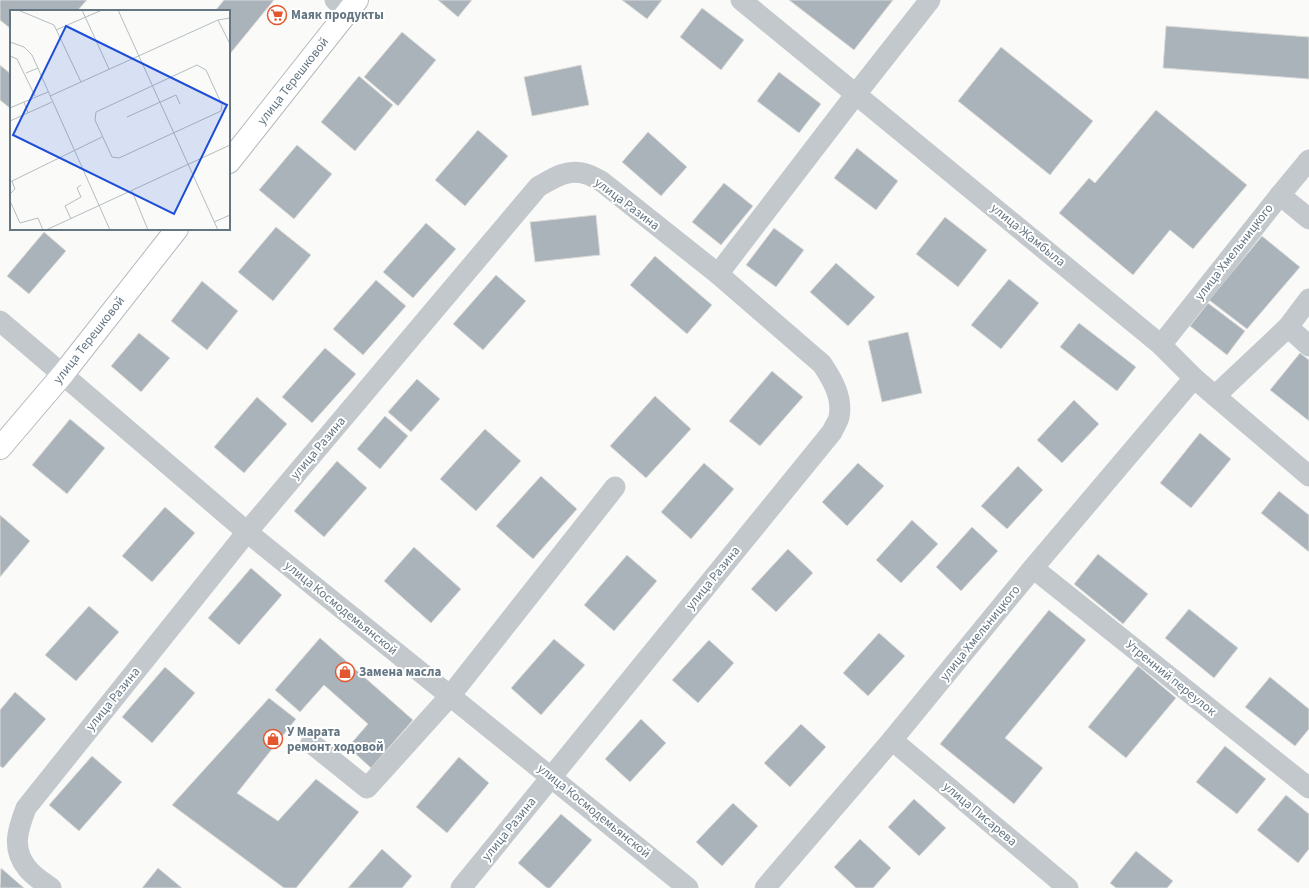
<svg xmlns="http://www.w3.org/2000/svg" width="1309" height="888" viewBox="0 0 1309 888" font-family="'Source Sans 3',sans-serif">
	<rect width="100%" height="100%" fill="#fafaf8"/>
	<g fill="#aab3b9" stroke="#dcdcda">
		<polygon points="0,0 87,0 77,11 11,11 11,29 0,20"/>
		<polygon points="224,0 274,0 229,55 229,11 215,11"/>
		<polygon points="438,0 472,0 458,17"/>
		<polygon points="622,0 662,0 647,19"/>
		<polygon points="789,0 893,0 854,50"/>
		<polygon points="702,8 744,40 721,70 680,37"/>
		<polygon points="1166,26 1309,37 1309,79 1163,68"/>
		<polygon points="402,32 436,60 398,106 364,77"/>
		<polygon points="1001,47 1093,121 1050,175 958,101"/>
		<polygon points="0,65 11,74 11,109 0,100"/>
		<polygon points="581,65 589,105 532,116 524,77"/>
		<polygon points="779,72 821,104 799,133 757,101"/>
		<polygon points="359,76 393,105 355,151 321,122"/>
		<polygon points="1156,110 1247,185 1193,249 1170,230 1133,275 1059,213 1089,178 1095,183"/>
		<polygon points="478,130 508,156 465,206 435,180"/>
		<polygon points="648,132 687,167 661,196 622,162"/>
		<polygon points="297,145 332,174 294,219 259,190"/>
		<polygon points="857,148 898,181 876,210 834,178"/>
		<polygon points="724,183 753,206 721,245 692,222"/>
		<polygon points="596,215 600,255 535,262 530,222"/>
		<polygon points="945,217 987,250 958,287 916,254"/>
		<polygon points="426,223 456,249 413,298 383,272"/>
		<polygon points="276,227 311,255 273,301 238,272"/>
		<polygon points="774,228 804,250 776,287 746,265"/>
		<polygon points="44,232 66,251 29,294 7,276"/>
		<polygon points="1262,236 1300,267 1247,329 1209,300"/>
		<polygon points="655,256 712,305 687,334 630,285"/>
		<polygon points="836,263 875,297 848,326 810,292"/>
		<polygon points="496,275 526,301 483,350 453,324"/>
		<polygon points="1009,279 1039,303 1001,349 971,325"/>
		<polygon points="376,280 406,306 363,355 333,329"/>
		<polygon points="202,281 238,311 207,350 171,321"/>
		<polygon points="1208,303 1245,331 1227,355 1190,326"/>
		<polygon points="1079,323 1136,367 1117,391 1060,347"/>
		<polygon points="908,332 922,393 882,402 868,341"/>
		<polygon points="139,333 170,358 141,392 111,366"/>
		<polygon points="325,348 356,374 312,423 282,397"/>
		<polygon points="1300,353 1309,360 1309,421 1270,390"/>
		<polygon points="772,371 803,397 760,446 729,421"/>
		<polygon points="417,379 440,399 411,432 388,412"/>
		<polygon points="655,396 691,429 646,478 610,446"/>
		<polygon points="257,397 287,424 244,473 214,447"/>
		<polygon points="1074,400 1099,424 1062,463 1037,440"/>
		<polygon points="385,416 408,436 380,469 357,449"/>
		<polygon points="70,419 105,448 67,494 32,465"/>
		<polygon points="485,429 521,461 476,511 440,479"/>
		<polygon points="1200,433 1231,459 1191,508 1160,483"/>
		<polygon points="337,461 367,488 324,537 294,511"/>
		<polygon points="704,463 734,489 691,539 661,512"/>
		<polygon points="858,463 884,486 847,526 822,502"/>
		<polygon points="1018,466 1043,490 1007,529 981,506"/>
		<polygon points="541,476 577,509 533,559 496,526"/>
		<polygon points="1279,491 1309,515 1309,552 1261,513"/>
		<polygon points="165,507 195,533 152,582 122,556"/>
		<polygon points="0,515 30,541 0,577"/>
		<polygon points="912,520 938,544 901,583 876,560"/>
		<polygon points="972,527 998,551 961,591 936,567"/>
		<polygon points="414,547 461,589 431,623 384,581"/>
		<polygon points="788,549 813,573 776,612 751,589"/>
		<polygon points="1098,554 1148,594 1123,624 1074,584"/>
		<polygon points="627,555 657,581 614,631 584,605"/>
		<polygon points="251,568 282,595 239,645 208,618"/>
		<polygon points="89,606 119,632 76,681 45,655"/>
		<polygon points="1189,609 1238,648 1214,678 1165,638"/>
		<polygon points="1049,610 1086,640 1005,738 1043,768 1014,804 940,744"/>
		<polygon points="879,633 905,656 868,696 843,673"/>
		<polygon points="320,638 413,720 371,768 348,747 368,724 324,685 300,712 275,690"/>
		<polygon points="554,639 585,665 541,715 511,688"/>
		<polygon points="709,640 734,663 698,703 672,680"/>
		<polygon points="1138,666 1176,698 1126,758 1088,727"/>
		<polygon points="165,667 195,693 152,743 122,717"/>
		<polygon points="1270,677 1309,709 1309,729 1295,746 1245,707"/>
		<polygon points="15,692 46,719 3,768 0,766 0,710"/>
		<polygon points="269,698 296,719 237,793 278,821 316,779 359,812 296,888 284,888 172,805"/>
		<polygon points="641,719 666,743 630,782 605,759"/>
		<polygon points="801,724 826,747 790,787 764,763"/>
		<polygon points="1225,746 1266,779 1237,814 1196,782"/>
		<polygon points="92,756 122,782 79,831 49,805"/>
		<polygon points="459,757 489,783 447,833 416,807"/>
		<polygon points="1286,795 1309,814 1309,849 1298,863 1257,830"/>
		<polygon points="914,799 946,828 919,856 888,827"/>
		<polygon points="733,803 758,826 722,866 696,842"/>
		<polygon points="561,814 592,840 550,888 547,888 518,863"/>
		<polygon points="860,839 891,868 873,888 856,888 834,867"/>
		<polygon points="382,849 412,876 402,888 348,888"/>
		<polygon points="1136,851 1173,881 1167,888 1116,888 1110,883"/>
		<polygon points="1,868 24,888 0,888"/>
		<polygon points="158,868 182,888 142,888"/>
	</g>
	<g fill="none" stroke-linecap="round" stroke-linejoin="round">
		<defs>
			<g id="major">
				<polyline points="229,162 357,0"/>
				<polyline points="0,448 63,374 177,229"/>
			</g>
		</defs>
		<use href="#major" stroke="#b5babe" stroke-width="24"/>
		<g stroke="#c3c8cc" stroke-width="21">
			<polyline points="335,0 348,11"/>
			<polyline points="741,0 1161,345 1194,378 1309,476"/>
			<polyline points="1280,195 1309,219"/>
			<polyline points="718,274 856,94 930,0"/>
			<polyline points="0,321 247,532 688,888"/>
			<polyline points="1288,327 1309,346"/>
			<polyline points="1161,345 1280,195 1309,160"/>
			<polyline points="1215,396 1288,327 1309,299"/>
			<polyline points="1033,568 1309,788"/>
			<polyline points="892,740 1068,888"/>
			<polyline points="311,743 367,788 450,696 615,487"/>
			<path d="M51,888C43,882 33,876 27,868C11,848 18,829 26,808L247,532L538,187C553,178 568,168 586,174C591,175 596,179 601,181L718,274L822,364C832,379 843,397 839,417C838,422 834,427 832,432L461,888"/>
			<polyline points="765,888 892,740 1033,568 1194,378"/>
		</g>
		<use href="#major" stroke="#fff" stroke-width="22"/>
	</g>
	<defs>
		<symbol id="supermarket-ring" viewBox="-11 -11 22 22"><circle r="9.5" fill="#fff" stroke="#e4572e" stroke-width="1.5"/><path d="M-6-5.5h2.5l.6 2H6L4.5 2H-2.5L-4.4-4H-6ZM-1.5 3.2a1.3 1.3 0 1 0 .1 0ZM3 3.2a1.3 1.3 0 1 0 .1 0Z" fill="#e4572e"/></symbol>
		<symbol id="shop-ring" viewBox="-11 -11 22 22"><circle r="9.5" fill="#fff" stroke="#e4572e" stroke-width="1.5"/><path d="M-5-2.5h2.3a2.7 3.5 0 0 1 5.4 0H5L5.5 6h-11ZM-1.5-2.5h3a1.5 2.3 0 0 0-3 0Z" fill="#e4572e"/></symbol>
	</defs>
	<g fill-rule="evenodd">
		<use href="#supermarket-ring" x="266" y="4" width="22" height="22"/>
		<use href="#shop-ring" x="334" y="661" width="22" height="22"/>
		<use href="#shop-ring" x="262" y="728" width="22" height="22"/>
	</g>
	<g text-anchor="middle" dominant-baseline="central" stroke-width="4" stroke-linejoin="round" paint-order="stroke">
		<g font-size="13" font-weight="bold" fill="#657683" stroke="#fff" text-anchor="start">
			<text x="291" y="15">Маяк продукты</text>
			<text x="359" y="672">Замена масла</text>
			<text x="287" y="732">У Марата<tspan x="287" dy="15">ремонт ходовой</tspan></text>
		</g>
		<g font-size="13" fill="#657683" stroke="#fff">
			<text transform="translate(293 81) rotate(-52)">улица Терешковой</text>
			<text transform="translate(627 204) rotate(37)">улица Разина</text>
			<text transform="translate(1028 235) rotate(39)">улица Жамбыла</text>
			<text transform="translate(1234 252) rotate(-52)">улица Хмельницкого</text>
			<text transform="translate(89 340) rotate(-52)">улица Терешковой</text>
			<text transform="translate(318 448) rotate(-50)">улица Разина</text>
			<text transform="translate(713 578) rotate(-51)">улица Разина</text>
			<text transform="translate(341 608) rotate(39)">улица Космодемьянской</text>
			<text transform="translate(980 633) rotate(-51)">улица Хмельницкого</text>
			<text transform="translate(1171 678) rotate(39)">Утренний переулок</text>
			<text transform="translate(113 699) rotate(-51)">улица Разина</text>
			<text transform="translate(594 811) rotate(39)">улица Космодемьянской</text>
			<text transform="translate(980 814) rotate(40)">улица Писарева</text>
			<text transform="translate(509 829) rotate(-51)">улица Разина</text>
		</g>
	</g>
	<g transform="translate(10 10)">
		<rect width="220" height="220" fill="#fafaf8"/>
		<path fill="none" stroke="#b5bdc2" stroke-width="1" d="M8,0L44,15L71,72M72,0L99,59M108,0L208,220M208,10L220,34M46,20L92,0M0,32L14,37L22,45L100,220M0,46L7,49L25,86M187,55L196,60L212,95L211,101L109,148L102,147L85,110L86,102ZM16,63L28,58M40,86L208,10L220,8M0,98L14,92M18,103L14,92L38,82M117,107L166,85L170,94M0,111L42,92M0,172L92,127M122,181L138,220M0,184L5,179L2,171M0,191L10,213L28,208L33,220M61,209L55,196L71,187L67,178L71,175M204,212L220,205M36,220L220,135"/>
		<path fill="#1d4ed8" fill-opacity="0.15" stroke="#1d4ed8" stroke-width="2" d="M56,16L217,95L164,204L3,125Z"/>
		<rect width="220" height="220" fill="none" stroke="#657683" stroke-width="2"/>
	</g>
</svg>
